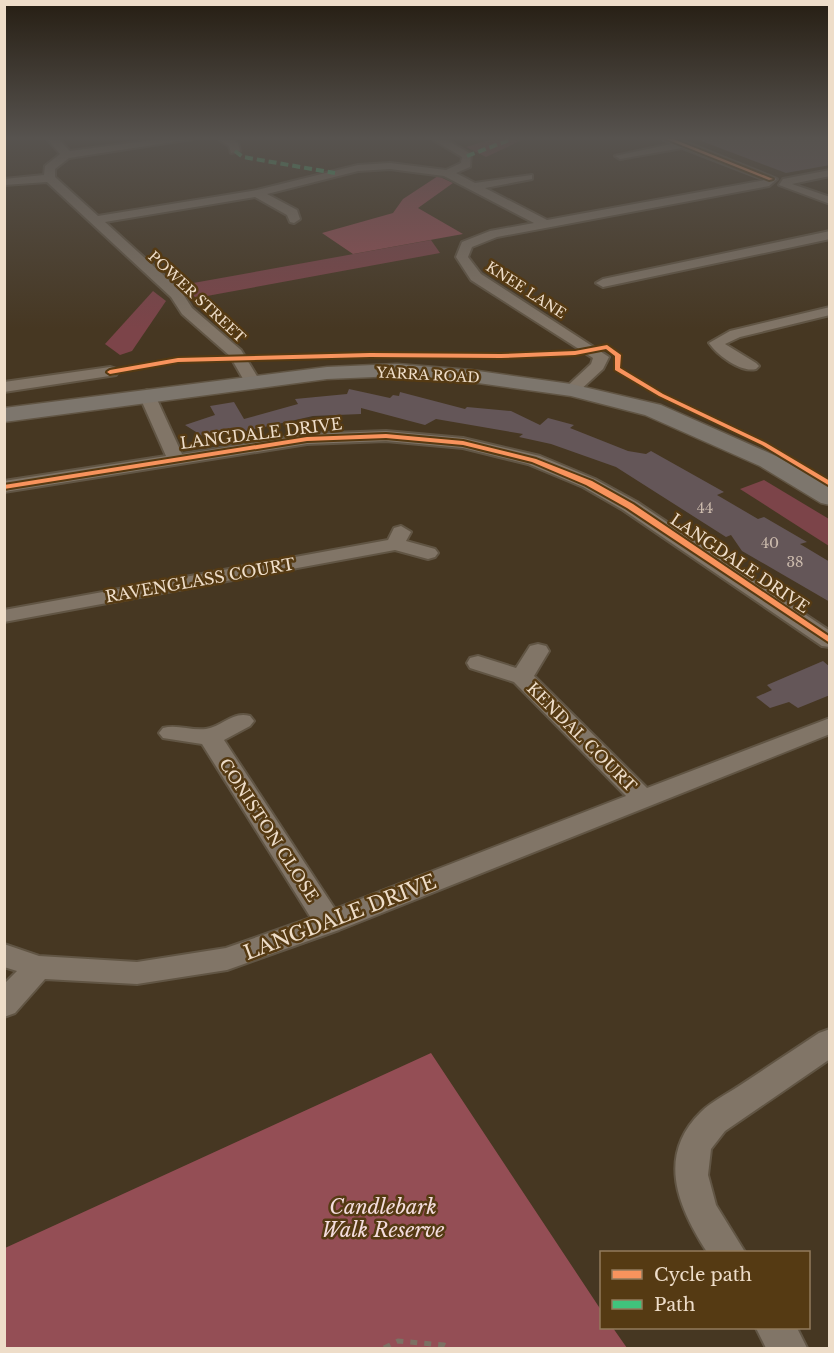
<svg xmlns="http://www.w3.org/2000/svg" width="834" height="1353" viewBox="0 0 834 1353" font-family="'Libre Baskerville',serif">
	<rect width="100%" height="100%" fill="#463722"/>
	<g fill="#7c4449">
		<polygon points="493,139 524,139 486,157 466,147"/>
		<polygon points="431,240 440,253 196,298 182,285"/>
		<polygon points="153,291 166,301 132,351 120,355 105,344"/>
		<polygon points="764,480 829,519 829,546 740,489"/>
	</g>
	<g fill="#944e55">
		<polygon points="438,176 453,183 418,208 463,234 353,254 322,233 393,213 403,199"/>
		<polygon points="431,1053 601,1310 602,1328 613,1328 627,1348 5,1348 5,1248"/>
	</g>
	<g fill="#645658">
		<polygon points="696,139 830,139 830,165 786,173"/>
		<polygon points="349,389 390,398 393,395 399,396 400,392 465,409 467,407 511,411 540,425 548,418 574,425 570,428 628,451 646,454 651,451 724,492 717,495 758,519 764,517 807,542 800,544 830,562 830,602 742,551 731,535 726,537 616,467 551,444 519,437 523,434 436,419 425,425 361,408 361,414 313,416 246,431 228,434 226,430 204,437 185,425 215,415 210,406 234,402 244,419 298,404 295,399 347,394"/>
		<polygon points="823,661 830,667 830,695 798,708 789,702 770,708 756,697 772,690 767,685"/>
	</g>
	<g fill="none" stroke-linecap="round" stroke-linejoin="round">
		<defs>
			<g id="minor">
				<polygon points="47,139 58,139 70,151 161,139 192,139 69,158 55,169 55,177 98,216 257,190 358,165 390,163 446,170 461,163 462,157 432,139 445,139 471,154 470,167 456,173 475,183 532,175 532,179 485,188 547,220 765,180 682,148 620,159 615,156 671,144 663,139 678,139 777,179 769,186 497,237 472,247 468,257 481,274 609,357 603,369 577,393 571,395 563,390 591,364 593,358 471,280 456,257 462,242 490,231 534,223 444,176 390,169 358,171 267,194 297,210 300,219 294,223 290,222 287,215 255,197 105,222 181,291 192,308 241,350 260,381 252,386 246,384 230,356 182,314 171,297 47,182 4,185 4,179 44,175 45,166 60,154"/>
				<polygon points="218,139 231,139 238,143 240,151 231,153 229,146"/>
				<polygon points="830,170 830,176 792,184 830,197 830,204 779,185 783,179"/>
				<polygon points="830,231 830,239 603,287 596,283 603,279"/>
				<path d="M830,307V315L740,337L725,344L756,363L759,366L756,369C741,373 717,355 709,343L730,331Z"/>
				<polygon points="110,367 116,369 118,372 116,375 4,392 4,382"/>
				<polygon points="147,390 155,395 182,454 307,434 386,431 463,438 540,456 595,479 637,502 830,631 830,647 822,646 623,510 583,487 528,464 463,448 386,441 307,444 4,492 4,481 166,456 139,395"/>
				<polygon points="401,526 411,532 406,541 435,549 438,553 435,557 428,559 395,550 4,622 4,610 388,540 394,528"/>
				<path d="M538,644L546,646L549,651L534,676L647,788L830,718V734L339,930L227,970L137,984L45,979L15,1013L4,1017V984L17,971L4,967V944L39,956L137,962L226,948L311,918L202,744L163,738L159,733L163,728C177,724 191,731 206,729C222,727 232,711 250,716L254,721L250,726L224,740L335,909L626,796L514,682L470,668L467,663L470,658L478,656L516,668L530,646Z"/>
				<path d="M830,1029V1059L725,1131L711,1149L708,1175L716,1205L745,1252H707C678,1207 656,1156 701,1112C711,1102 727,1094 739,1086C766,1068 792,1051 819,1033Z"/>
				<polygon points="756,1328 797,1328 807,1348 766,1348"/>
			</g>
			<polygon id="major" points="397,364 471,370 571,384 661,405 776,456 830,487 830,505 821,503 760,466 645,415 571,396 471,382 397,376 327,379 4,422 4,408 327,367"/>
		</defs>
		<use href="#minor" stroke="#615544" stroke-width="4"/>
		<use href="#major" stroke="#615544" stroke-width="3"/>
		<polyline stroke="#7c7163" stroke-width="5" stroke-dasharray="7 7" stroke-linecap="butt" points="384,1348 398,1341 444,1345 450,1348"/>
		<use href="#minor" fill="#817567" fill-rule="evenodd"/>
		<use href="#major" fill="#7d766d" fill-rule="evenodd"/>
		<g stroke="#40c37c" stroke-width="4" stroke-dasharray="8 4" stroke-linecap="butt">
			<polyline points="235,151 243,157 335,173"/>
			<polyline points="467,156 512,139"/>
		</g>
		<defs>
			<g id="cycleway">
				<polygon points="666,139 673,139 773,179 769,180"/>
				<polygon points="607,345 621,355 620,368 663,394 766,443 830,481 830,486 762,445 659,396 615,370 615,356 606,349 575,355 501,358 370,357 178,362 110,374 107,372 110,370 178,358 370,353 501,354 575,351"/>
				<polygon points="386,434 463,441 536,459 592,481 633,504 830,637 830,643 627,508 586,485 532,462 463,445 386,438 307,441 4,489 4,485 307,437"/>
			</g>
		</defs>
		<use href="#cycleway" stroke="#553a13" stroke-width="4"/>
		<use href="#cycleway" fill="#f8935d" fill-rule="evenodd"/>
	</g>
	<linearGradient id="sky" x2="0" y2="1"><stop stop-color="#261e13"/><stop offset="0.42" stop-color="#57534f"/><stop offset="1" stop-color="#57534f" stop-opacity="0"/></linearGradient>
	<rect width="834" height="329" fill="url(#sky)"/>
	<g text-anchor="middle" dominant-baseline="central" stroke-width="5" stroke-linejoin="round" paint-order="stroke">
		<g font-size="14" fill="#eeddc9" stroke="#553a13">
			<text transform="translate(526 290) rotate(33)">KNEE LANE</text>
			<text transform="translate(197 297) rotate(43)">POWER STREET</text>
			<text transform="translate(428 375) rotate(3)">YARRA ROAD</text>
		</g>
		<g font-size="14" fill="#ccbbad">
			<text x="705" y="508">44</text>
			<text x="770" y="543">40</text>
			<text x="795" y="562">38</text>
		</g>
		<g font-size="16" fill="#eeddc9" stroke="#553a13">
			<text transform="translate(261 433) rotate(-7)">LANGDALE DRIVE</text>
			<text transform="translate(740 563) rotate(34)">LANGDALE DRIVE</text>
			<text transform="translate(200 580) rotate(-10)">RAVENGLASS COURT</text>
			<text transform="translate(582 737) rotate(45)">KENDAL COURT</text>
			<text transform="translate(269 830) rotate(57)">CONISTON CLOSE</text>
		</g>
		<g font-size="20" fill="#eeddc9" stroke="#553a13">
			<text transform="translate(340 917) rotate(-21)">LANGDALE DRIVE</text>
		</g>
		<g font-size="20" font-style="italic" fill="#f4ddde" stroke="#553a13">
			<text x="383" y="1207">Candlebark<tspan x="383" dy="23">Walk Reserve</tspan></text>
		</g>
	</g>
	<rect width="834" height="1353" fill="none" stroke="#eeddc9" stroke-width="12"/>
	<rect x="600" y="1251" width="210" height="78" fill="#553a13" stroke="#927b5c" stroke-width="1.5"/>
	<rect x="612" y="1270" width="30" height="9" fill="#f8935d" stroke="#927b5c" stroke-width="1.5"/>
	<text x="654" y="1281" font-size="18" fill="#eeddc9">Cycle path</text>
	<rect x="612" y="1300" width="30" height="9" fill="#40c37c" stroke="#927b5c" stroke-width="1.5"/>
	<text x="654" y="1311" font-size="18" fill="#eeddc9">Path</text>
</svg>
